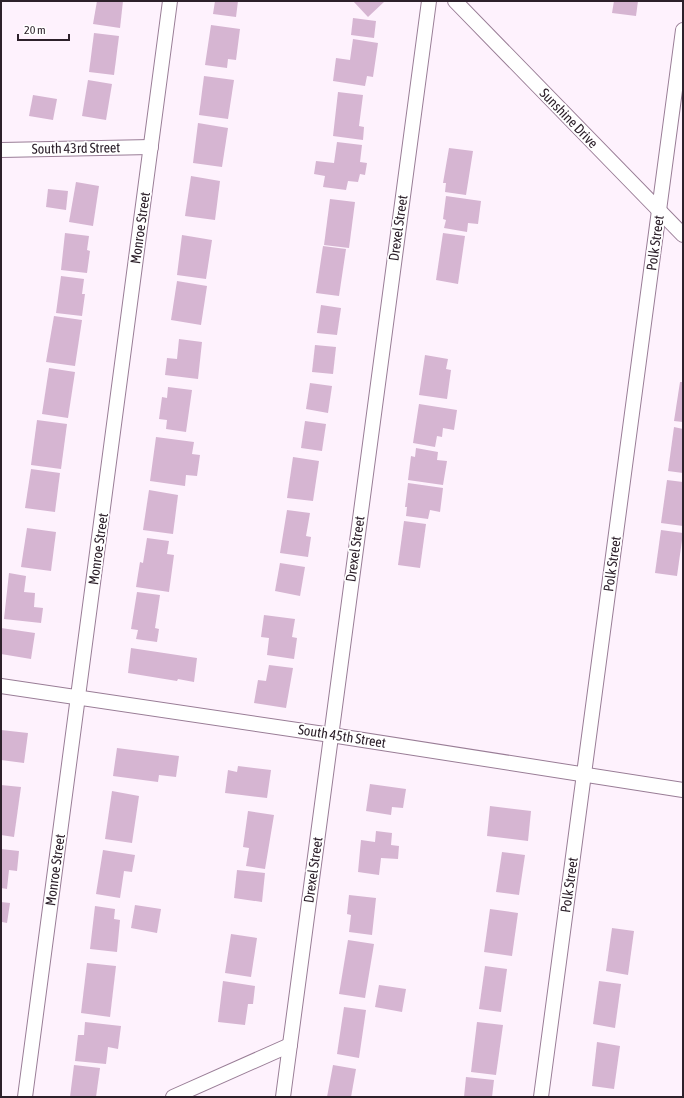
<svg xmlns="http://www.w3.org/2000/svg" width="684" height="1098" viewBox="0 0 684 1098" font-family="'Asap Condensed',sans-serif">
	<rect width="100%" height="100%" fill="#fef2fd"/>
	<g fill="#d6b5d2">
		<polygon points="97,1 123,1 120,28 93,24"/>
		<polygon points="215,1 238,1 236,17 213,14"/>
		<polygon points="353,1 385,1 368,17"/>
		<polygon points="614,1 638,1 636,16 612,13"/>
		<polygon points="353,18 376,21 374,38 351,35"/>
		<polygon points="211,25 240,29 236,60 228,59 227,68 205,65"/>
		<polygon points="94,33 119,36 114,75 89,72"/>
		<polygon points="353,39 378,43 373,77 367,76 365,86 333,81 336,58 350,60"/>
		<polygon points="204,76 234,80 228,119 199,115"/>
		<polygon points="88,80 112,84 106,120 82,116"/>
		<polygon points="338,92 363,95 359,126 364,127 363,140 333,136"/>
		<polygon points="33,95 57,99 53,120 29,116"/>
		<polygon points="198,123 228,128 222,167 193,163"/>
		<polygon points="337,142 362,145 360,162 367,163 365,175 360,174 358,182 348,181 346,190 323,187 325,176 314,174 316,161 334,163"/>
		<polygon points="449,148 473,151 466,195 445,192 446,183 443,183"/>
		<polygon points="191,176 220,181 215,220 185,216"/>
		<polygon points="76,182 99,186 93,226 69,222"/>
		<polygon points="48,189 68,191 66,210 46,207"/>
		<polygon points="446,196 481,201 478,224 468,223 467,232 444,228 446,220 443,219"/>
		<polygon points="330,199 355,202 349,248 324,245"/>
		<polygon points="65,233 89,236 87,250 90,251 87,273 61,270"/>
		<polygon points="443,233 465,236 458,284 436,280"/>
		<polygon points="182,235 212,240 206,279 177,275"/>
		<polygon points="323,246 346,249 339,296 316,293"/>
		<polygon points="61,276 84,279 82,294 85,294 82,316 56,313"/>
		<polygon points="177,281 207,286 201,325 171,320"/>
		<polygon points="321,305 341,308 337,335 317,333"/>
		<polygon points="54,316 82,320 75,366 46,362"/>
		<polygon points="179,339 202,342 198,379 165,375 167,358 177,359"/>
		<polygon points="315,345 336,347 333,374 312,372"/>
		<polygon points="425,355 448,359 446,369 451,370 447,399 419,395"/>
		<polygon points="49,368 75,372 68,418 42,414"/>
		<polygon points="680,382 683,382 683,422 674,421"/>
		<polygon points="310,383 332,386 328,413 306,409"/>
		<polygon points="168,387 192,390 186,432 166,429 167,420 159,419 162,397 167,398"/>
		<polygon points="419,404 457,410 454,430 443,428 442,437 437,436 435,447 413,443"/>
		<polygon points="37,420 67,424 61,469 31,465"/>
		<polygon points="305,421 326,424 322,451 301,448"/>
		<polygon points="674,427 683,429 683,473 668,471"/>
		<polygon points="156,437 194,442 192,454 200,455 197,476 186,475 185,486 150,481"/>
		<polygon points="416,448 438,452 437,460 447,461 443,485 408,480 411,456 415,457"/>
		<polygon points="293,457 319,461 313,501 287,498"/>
		<polygon points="31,469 60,473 55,512 25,508"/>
		<polygon points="667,480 683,482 683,526 661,523"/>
		<polygon points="408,483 443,488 440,512 430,510 428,519 406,516 407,507 405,507"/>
		<polygon points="149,490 178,495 173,534 143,530"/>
		<polygon points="287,510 310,513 306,536 311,537 308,557 280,553"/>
		<polygon points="404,521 426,524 420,568 398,565"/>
		<polygon points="27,528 56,532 51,571 21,567"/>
		<polygon points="661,530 683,533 677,576 655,573"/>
		<polygon points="147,538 169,541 167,554 174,555 169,592 136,587 140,562 143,563"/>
		<polygon points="280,563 305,567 300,596 275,591"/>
		<polygon points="9,573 26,576 24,592 35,593 34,607 43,608 41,623 4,619"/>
		<polygon points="137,592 160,595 155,628 159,629 157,642 136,639 138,630 131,629"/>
		<polygon points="264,615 295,619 292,637 297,638 294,659 267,655 269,638 261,637"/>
		<polygon points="1,628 35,633 31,659 1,654"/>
		<polygon points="131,648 197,658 194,682 178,679 177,681 128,673"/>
		<polygon points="269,665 293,668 286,708 254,703 258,680 266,681"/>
		<polygon points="1,730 28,733 24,763 1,760"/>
		<polygon points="117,748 179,756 176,777 159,775 158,782 113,776"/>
		<polygon points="238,766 271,770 267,798 225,793 228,770 237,772"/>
		<polygon points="370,784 406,789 403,808 392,807 391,815 366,811"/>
		<polygon points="1,785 21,787 14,837 1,835"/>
		<polygon points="112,791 139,796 132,843 105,839"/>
		<polygon points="490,806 531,811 528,841 487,836"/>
		<polygon points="248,811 274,815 265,869 246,866 249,848 243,847"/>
		<polygon points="376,831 392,833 391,845 399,846 398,859 381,858 379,875 358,872 361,840 375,842"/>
		<polygon points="1,849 19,851 17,871 9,870 7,889 1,888"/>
		<polygon points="103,850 135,855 132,872 124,871 120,898 96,894"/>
		<polygon points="502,852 525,855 519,895 496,892"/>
		<polygon points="237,870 265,873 262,902 234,898"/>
		<polygon points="349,895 376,898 372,935 349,932 351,915 347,914"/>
		<polygon points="1,902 10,903 7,923 2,922 2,926"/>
		<polygon points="135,905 161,909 157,933 131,928"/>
		<polygon points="95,906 115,909 114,919 120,920 117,952 90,949"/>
		<polygon points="490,909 518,913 512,956 484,952"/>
		<polygon points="612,928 634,931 628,975 606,971"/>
		<polygon points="231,934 257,938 251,977 225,973"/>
		<polygon points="348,940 374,944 365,998 339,994"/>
		<polygon points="87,963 116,966 110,1017 81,1013"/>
		<polygon points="485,966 507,969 501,1012 479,1009"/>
		<polygon points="223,981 255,986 253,1004 248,1004 245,1025 218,1022"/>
		<polygon points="599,981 621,984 615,1028 593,1024"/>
		<polygon points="379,985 406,989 402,1012 375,1007"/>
		<polygon points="344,1007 366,1010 359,1058 337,1054"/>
		<polygon points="85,1022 121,1026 118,1049 108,1047 106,1064 75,1061 78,1035 84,1035"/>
		<polygon points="477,1022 503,1025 496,1075 471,1072"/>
		<polygon points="597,1042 620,1046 614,1089 592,1086"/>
		<polygon points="74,1065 100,1068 96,1097 70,1097"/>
		<polygon points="333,1065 356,1069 351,1097 327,1097"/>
		<polygon points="466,1077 494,1080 492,1097 464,1097"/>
	</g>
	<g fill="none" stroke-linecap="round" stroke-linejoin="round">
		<defs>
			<g id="minor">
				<polyline points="455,1 683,235"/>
				<polyline points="1,150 151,147"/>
				<polyline points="1,686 331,735 683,790"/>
				<polyline points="25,1097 170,1"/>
				<polyline points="173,1097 290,1045"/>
				<polyline points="283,1097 429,1"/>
				<polyline points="541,1097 683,30"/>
			</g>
		</defs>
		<use href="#minor" stroke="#997d96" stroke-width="16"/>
		<use href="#minor" stroke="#fff" stroke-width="14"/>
	</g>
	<g text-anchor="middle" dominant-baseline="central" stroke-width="3.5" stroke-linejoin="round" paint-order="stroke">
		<g font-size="14" fill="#2d212b" stroke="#fff">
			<text transform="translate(569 118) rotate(46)">Sunshine Drive</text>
			<text transform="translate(76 148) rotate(-1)">South 43rd Street</text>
			<text transform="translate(140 228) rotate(-82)">Monroe Street</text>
			<text transform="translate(398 228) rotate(-82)">Drexel Street</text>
			<text transform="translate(655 243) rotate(-82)">Polk Street</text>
			<text transform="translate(98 549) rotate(-82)">Monroe Street</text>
			<text transform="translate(355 549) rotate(-82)">Drexel Street</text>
			<text transform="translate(612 564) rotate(-82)">Polk Street</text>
			<text transform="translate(342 736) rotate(9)">South 45th Street</text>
			<text transform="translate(55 870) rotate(-82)">Monroe Street</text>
			<text transform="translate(313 870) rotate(-82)">Drexel Street</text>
			<text transform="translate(569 885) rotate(-82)">Polk Street</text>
		</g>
	</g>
	<rect width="684" height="1098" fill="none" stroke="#2d212b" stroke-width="4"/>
	<path d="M18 34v6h51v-6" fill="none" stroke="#2d212b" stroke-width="2"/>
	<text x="24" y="34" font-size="12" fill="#2d212b" stroke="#ffffff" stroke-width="3" paint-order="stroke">20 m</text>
</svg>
